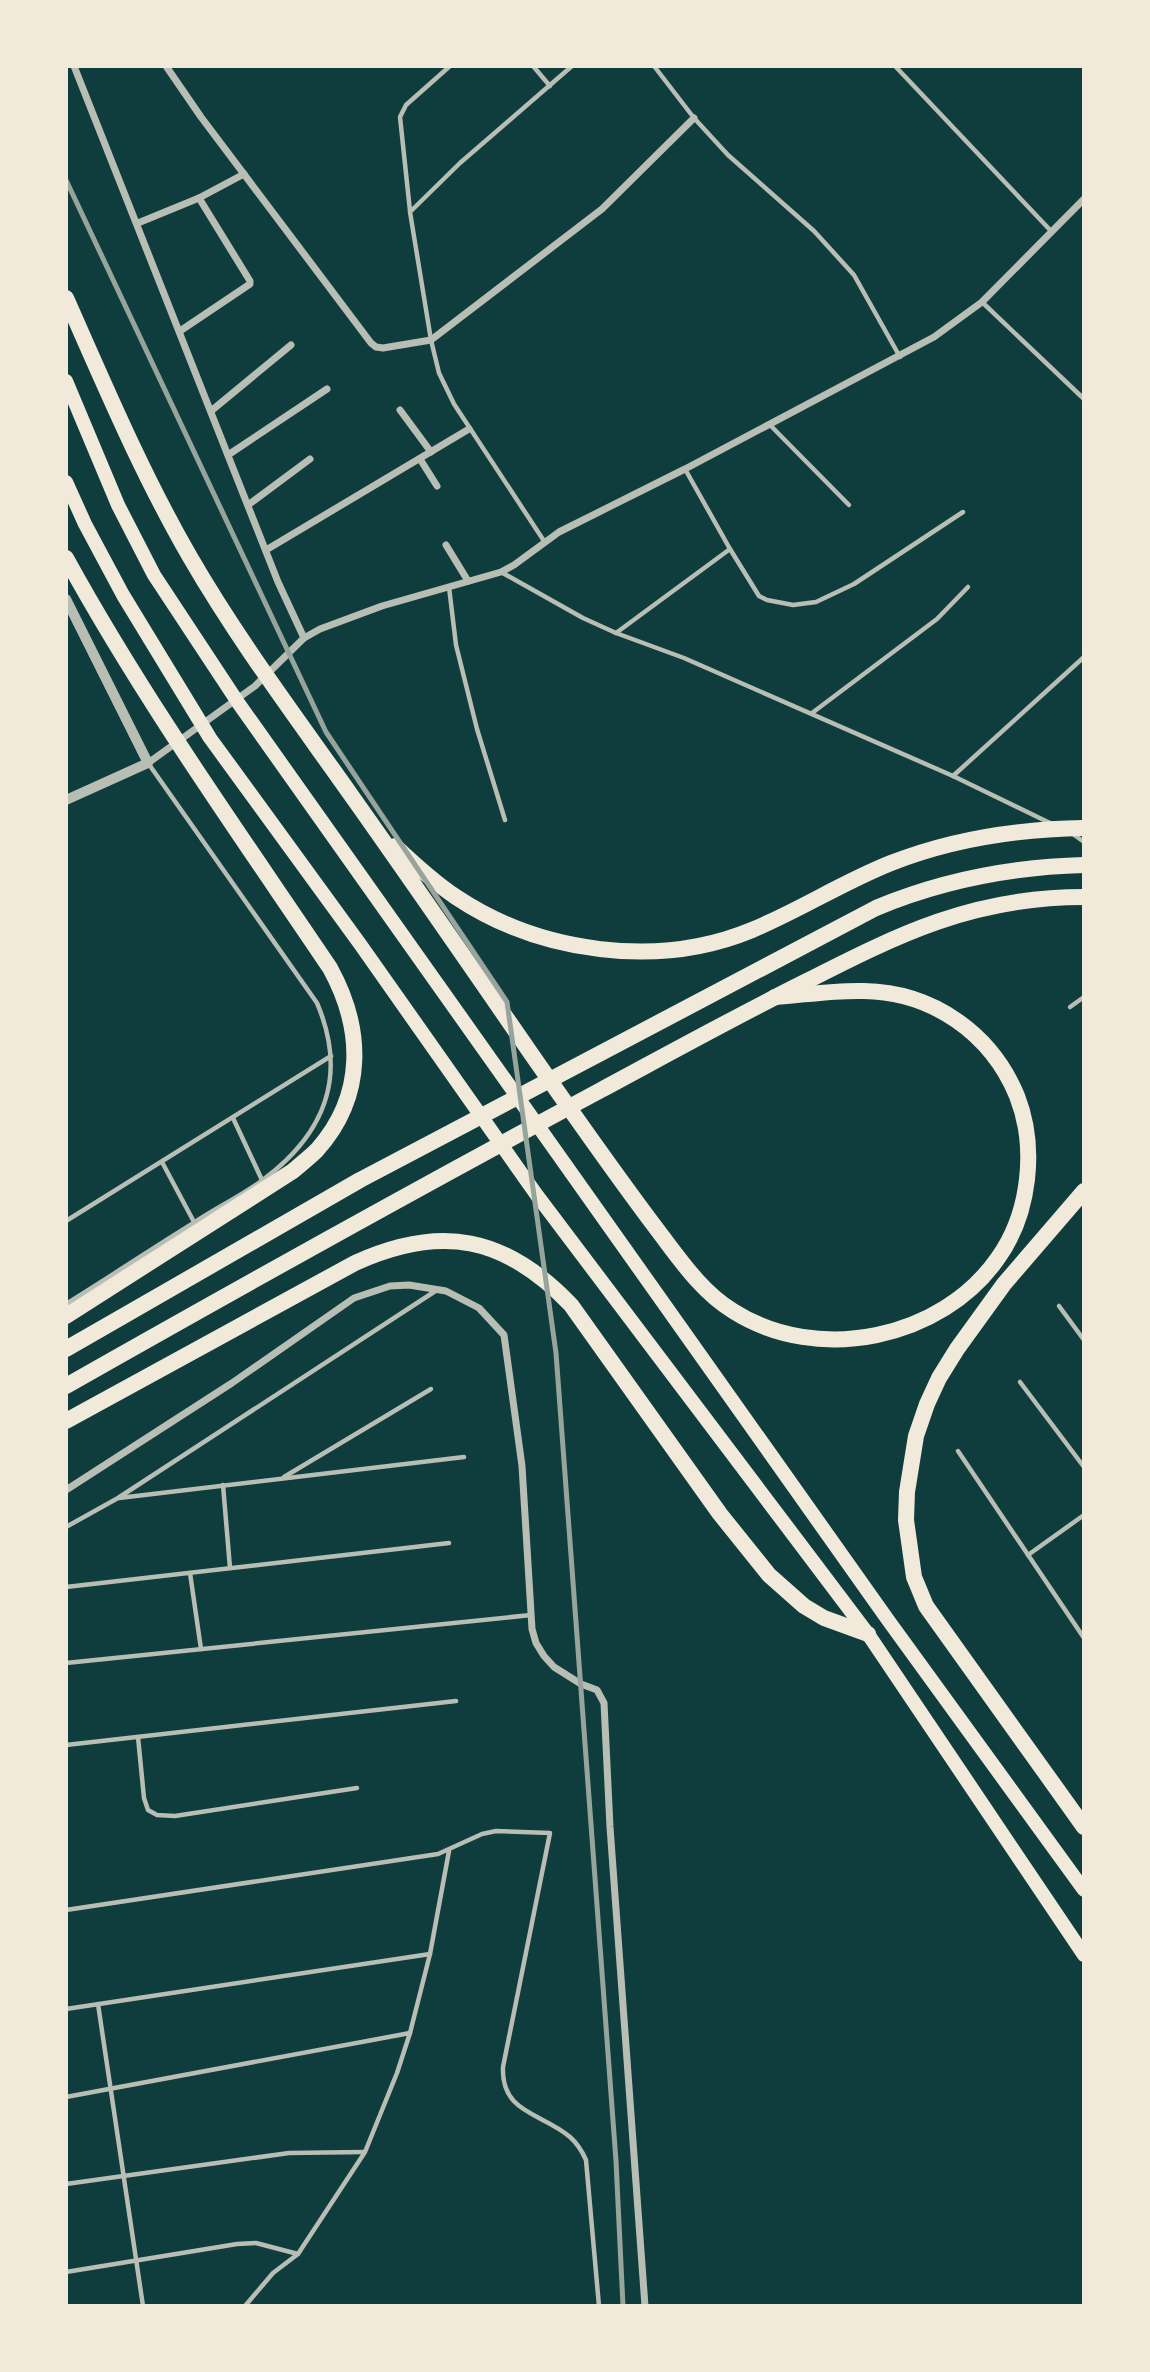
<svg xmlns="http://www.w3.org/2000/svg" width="1150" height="2372" viewBox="0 0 1150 2372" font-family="'Nunito Sans',sans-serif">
	<rect width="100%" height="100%" fill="#0f3d3e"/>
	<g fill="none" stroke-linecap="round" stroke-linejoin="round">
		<g stroke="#b8beb3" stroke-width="4.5">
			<polyline points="533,66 550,86"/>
			<polyline points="654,66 694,118 728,155 814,231 854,275 900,357"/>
			<polyline points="895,66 1051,231"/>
			<polyline points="410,211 400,117 406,105 450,66"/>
			<polyline points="982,302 1084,399"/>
			<polyline points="770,425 849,505"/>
			<polyline points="544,541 454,404 439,373 431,340 410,212 460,163 572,66"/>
			<polyline points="730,549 759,596 767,600 793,605 816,602 854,584 963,512"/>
			<polyline points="501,572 583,618 616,633 684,658 953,776 1052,824"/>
			<polyline points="449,587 456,645 477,729 505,820"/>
			<polyline points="616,633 730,549 685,469"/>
			<polyline points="812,713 937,619 968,587"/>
			<polyline points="953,776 1084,657"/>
			<polyline points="1073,834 1084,842"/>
			<polyline points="1070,1007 1084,997"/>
			<polyline points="233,1118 262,1180"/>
			<polyline points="162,1162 194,1222"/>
			<polyline points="66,1221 331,1056"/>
			<path d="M66,1304C108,1278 150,1250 192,1224C215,1208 242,1196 264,1179C325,1133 348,1076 317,1003L148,763"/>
			<polyline points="1059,1306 1084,1340"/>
			<polyline points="1020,1382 1084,1467"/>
			<polyline points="958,1451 1084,1638"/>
			<polyline points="284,1477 431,1389"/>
			<polyline points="223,1485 230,1568"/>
			<polyline points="119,1498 464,1457"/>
			<polyline points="66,1527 118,1498 437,1290"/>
			<polyline points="1028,1555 1084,1515"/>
			<polyline points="190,1573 201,1649"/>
			<polyline points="66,1587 449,1543"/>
			<polyline points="66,1663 531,1615"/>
			<polyline points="138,1737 144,1798 148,1810 157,1815 175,1816 357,1788"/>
			<polyline points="66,1745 456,1701"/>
			<path d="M66,1910L438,1854L482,1834L496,1831L550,1833L503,2067C501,2114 543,2113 570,2137C578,2144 582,2151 586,2160L599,2306"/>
			<polyline points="98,2004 143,2306"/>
			<polyline points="66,2009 430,1954"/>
			<polyline points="66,2097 410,2033"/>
			<polyline points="66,2184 289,2153 364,2152"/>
			<polyline points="66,2272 237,2244 256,2243 298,2254"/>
			<polyline points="245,2306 273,2273 298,2254 365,2152 397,2073 410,2033 430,1954 449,1851"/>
		</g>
		<g stroke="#b8beb3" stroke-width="7">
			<polyline points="74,66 278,582 304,638"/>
			<polyline points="166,66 201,117 371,343 376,347 383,348 431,340 602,209 694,118"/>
			<polyline points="138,223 199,198 244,174"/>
			<polyline points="180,331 250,284 250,281 199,198"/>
			<polyline points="400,410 431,452"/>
			<polyline points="211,411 291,345"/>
			<polyline points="228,455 327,389"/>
			<polyline points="420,459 437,486"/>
			<polyline points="248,505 310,459"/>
			<polyline points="446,545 468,581"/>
			<polyline points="266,550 469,429"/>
			<polyline points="148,763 255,686 304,638 320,629 382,606 501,572 514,565 559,532 685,469 934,337 982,302 1084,199"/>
			<polyline points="66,1490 232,1383 354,1298 390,1286 409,1285 446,1291 479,1308 504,1335 522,1466 532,1629 536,1643 544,1656 554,1667 581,1684 597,1690 604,1703 610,1827 645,2306"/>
		</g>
		<polyline stroke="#b8beb3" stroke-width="10" points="66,599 148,763 66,800"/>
		<g stroke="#f1e9da" stroke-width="14">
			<polyline points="66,381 118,505 154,575 239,704 888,1620 1084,1890"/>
			<polyline points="66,482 85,524 123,595 210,738 360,944 536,1194 868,1634 1084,1955"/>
		</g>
		<g stroke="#f1e9da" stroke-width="16">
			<path d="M66,298C105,386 142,474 190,557C238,640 296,717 351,795C412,881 472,968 532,1055C574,1115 615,1174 659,1232C681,1261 702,1292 733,1311C818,1365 942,1339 998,1258C1030,1213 1037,1147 1017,1096C991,1033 932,992 864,991C834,990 804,995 775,997"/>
			<path d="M66,558C144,700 239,833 330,968C363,1028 366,1095 317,1150C310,1157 301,1164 293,1171L66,1316"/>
			<path d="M395,846C414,864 435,883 456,897C540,953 658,969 752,930C800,910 843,882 891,863C952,839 1018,829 1084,828"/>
			<polyline points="1084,1191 1004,1284 957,1349 939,1378 927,1404 916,1436 907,1492 906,1520 914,1577 926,1606 1084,1827"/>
			<path d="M66,1349L360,1180L876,908C943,880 1011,867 1084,865"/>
			<path d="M66,1386C244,1285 422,1186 601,1090C668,1054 735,1017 803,983C899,934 973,897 1084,897"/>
			<path d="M66,1421L355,1263C441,1224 505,1236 571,1305L720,1514L769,1575L804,1606L824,1618L868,1634"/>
		</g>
		<polyline stroke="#97a49c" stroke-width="5" points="66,180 326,732 507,1002 556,1353 616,2161 623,2306"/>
	</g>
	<rect width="1150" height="2372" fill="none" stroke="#f1e9da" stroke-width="136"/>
</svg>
